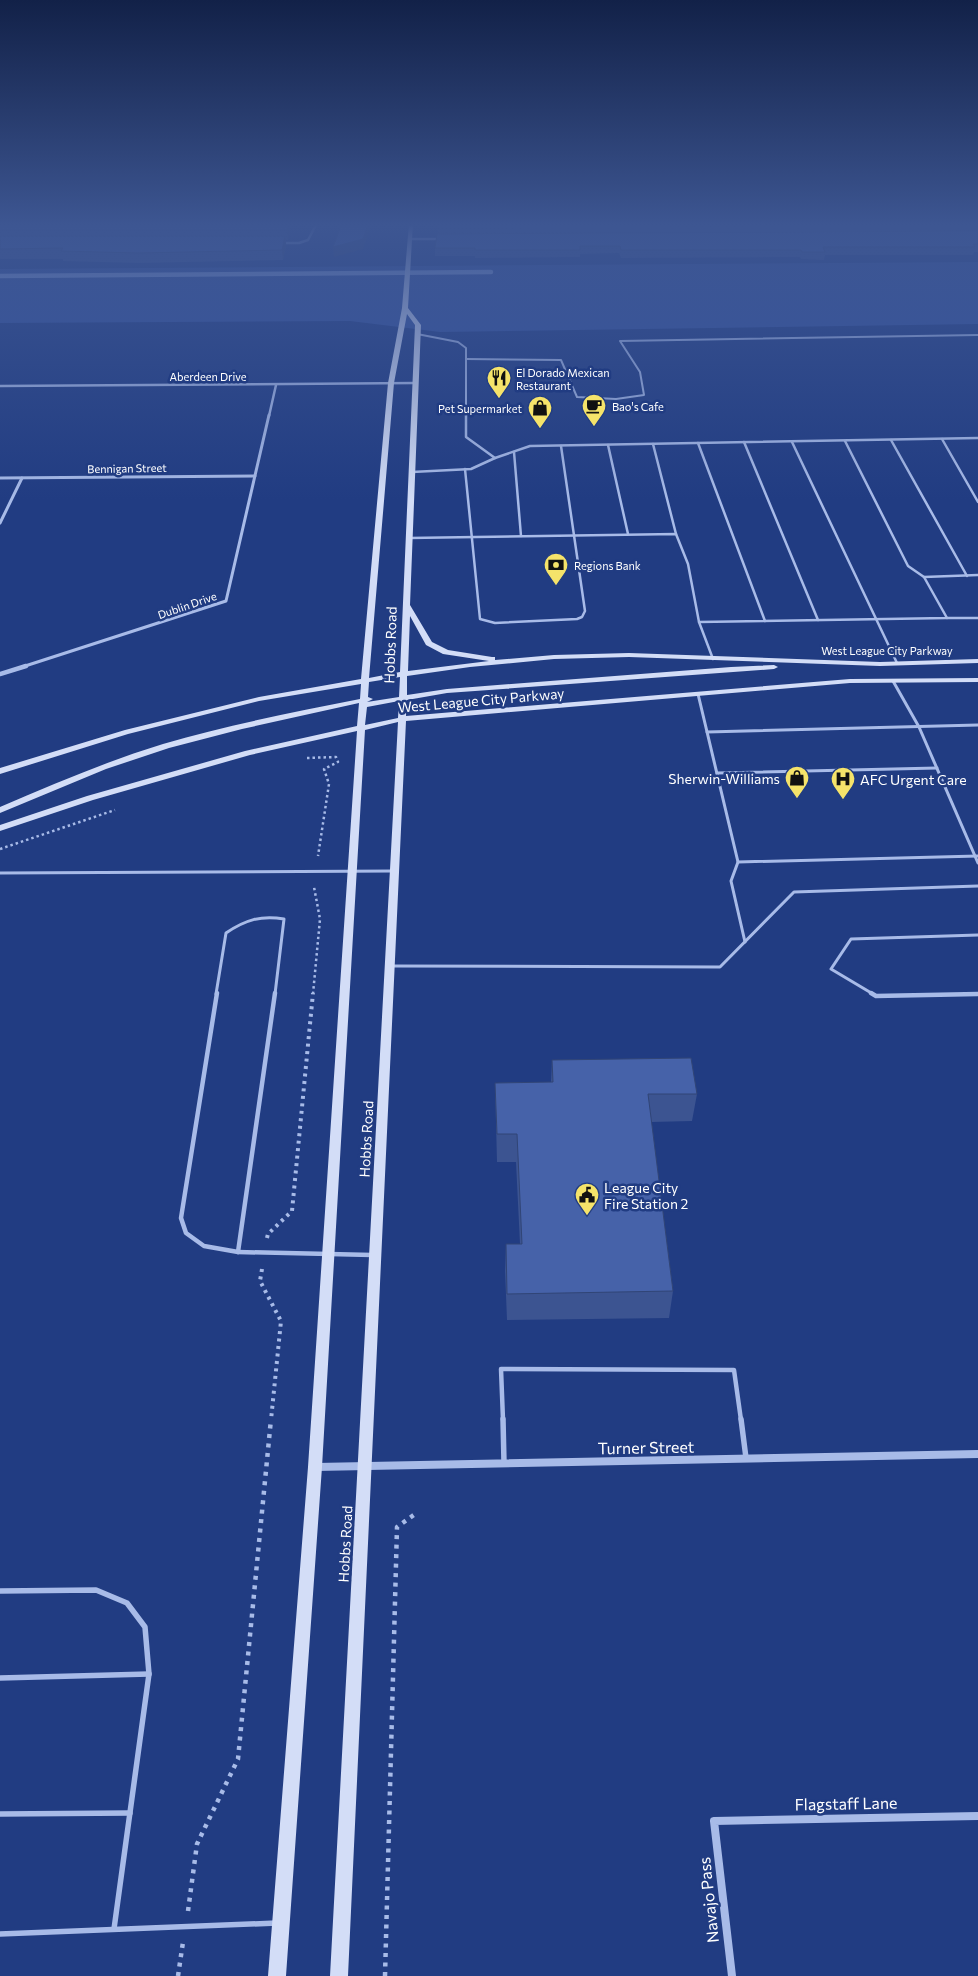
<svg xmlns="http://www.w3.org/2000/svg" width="978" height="1976" viewBox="0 0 978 1976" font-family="Commissioner,sans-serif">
	<rect width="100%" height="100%" fill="#213c82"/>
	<polygon fill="#3553a0" points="978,262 978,324 440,332 350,321 0,323 0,269"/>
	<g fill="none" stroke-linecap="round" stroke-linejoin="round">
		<polyline stroke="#9cb4e9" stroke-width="4.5" points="0,276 491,272"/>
		<g stroke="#a8bbe8" stroke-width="2.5" stroke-dasharray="2.5 3" stroke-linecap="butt">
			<polyline points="307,758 336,757 338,762 324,769 329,784 318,856"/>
			<polyline points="0,849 115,810"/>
			<polyline points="313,994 320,919 314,887"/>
		</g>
		<g stroke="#a8bbe8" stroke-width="4" stroke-dasharray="3 4.5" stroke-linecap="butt">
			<polyline points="267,1238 268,1234 292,1211 313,993"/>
			<polyline points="262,1269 260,1281 281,1321 271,1420"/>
		</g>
		<g stroke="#a8bbe8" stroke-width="4.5" stroke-dasharray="4 5.5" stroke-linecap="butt">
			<polyline points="188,1911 197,1844 238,1759 271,1419"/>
			<polyline points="178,1976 183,1942"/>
			<polyline points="385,1976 397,1527 418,1512"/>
		</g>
		<g stroke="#a8bbe8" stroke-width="2">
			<polyline points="417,334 458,342 466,348 466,416"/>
			<polyline points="466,359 561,360 577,397 616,399 644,395 640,372 620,341 978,335"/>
		</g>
		<g stroke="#a8bbe8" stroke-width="2.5">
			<polyline points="942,439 978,502"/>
			<polyline points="891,440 967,576"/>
			<polyline points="845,441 908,566 924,577"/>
			<polyline points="744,442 818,620"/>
			<polyline points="792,442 897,663"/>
			<polyline points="698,443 765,621"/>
			<polyline points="653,444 676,534"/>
			<polyline points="608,445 628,534"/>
			<polyline points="514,452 521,536"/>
			<polyline points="495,458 530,446 978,438"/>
			<polyline points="465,469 480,619 495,623 577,619 582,617 585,611 561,446"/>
			<polyline points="412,472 471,469 495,458 466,437 466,415"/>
			<polyline points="409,538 676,534 688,564 699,622 713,659"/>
			<polyline points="947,618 978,618"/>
			<polyline points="699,622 947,618 924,577 978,575"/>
		</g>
		<g stroke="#a8bbe8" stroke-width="3">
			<polyline points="893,681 919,727 978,863"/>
			<polyline points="698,694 738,862 731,881 745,942"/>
			<polyline points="707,732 978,725"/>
			<polyline points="717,773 937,768"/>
			<polyline points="738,862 978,856"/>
			<polyline points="0,873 393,871"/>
			<polyline points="392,966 720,967 794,892 978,886"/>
			<path d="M216,994L226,933C245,920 261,915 284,919L275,994"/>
			<polyline points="873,994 831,969 851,939 978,935"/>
		</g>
		<g stroke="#a8bbe8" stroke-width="4.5">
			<polyline points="217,993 181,1218 186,1233 204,1246 238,1252"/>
			<polyline points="871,993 876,996 978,994"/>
			<polyline points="238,1252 372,1255"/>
			<polyline points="238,1252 275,993"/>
			<polyline points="503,1420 501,1369 734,1370 741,1420"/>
		</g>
		<g stroke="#a8bbe8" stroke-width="5.5">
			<polyline points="503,1419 504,1463"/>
			<polyline points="741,1419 746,1458"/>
			<polyline points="0,1591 96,1590 127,1603 145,1627 149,1674 114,1929"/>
			<polyline points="0,1678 149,1674"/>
			<polyline points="0,1814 130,1813"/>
			<polyline points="0,1934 277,1923"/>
		</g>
		<g stroke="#a8bbe8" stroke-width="2.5">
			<polyline points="410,239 442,239"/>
			<polyline points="280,243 299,243 308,240 317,223"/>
			<polyline points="0,386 415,383"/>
			<polyline points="269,416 276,385"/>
		</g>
		<g stroke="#a8bbe8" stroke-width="3">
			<polyline points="0,478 255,476"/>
			<polyline points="0,523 22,478"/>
			<polyline points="22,667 226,601 269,415"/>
		</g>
		<polyline stroke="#a8bbe8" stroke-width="4.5" points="0,674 26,666"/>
		<g stroke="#a8bbe8" stroke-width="8">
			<polyline points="316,1467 978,1454"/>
			<polyline points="732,1976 714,1821 978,1816"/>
		</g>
		<path fill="#d3ddf7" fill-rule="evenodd" d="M409,223H413L408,308L421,325L410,605L432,642L448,650L492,657H495V660L554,655L629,653L880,662L978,659V663L880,666L629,657L554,659L470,667L407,676V695L447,689L731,667L774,665L778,667L774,669L447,693L407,700L406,716L850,679L978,678V682L850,683L406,721L348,1976H330L398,722L365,730L322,1467L286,1976H268L308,1467L357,731L250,755L93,800L0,831V825L87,796L245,751L357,726L359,703L242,729L169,748L106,769L0,813V807C54,784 107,761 163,744C228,725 294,712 360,699L361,684L259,701L128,734L0,774V768L125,730L259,697L361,679L388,383L402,308ZM407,314L415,325L400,672L369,678L394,383ZM410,616L426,645L443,654L489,661L408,671ZM400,677L399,697L367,702L373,699L368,697L369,682ZM399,701L398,718L365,725L367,707Z"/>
	</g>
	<g fill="#3c5491">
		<polygon points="0,223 292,223 288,240 286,240 286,246 283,260 139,263 63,261 63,259 0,259"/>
		<polygon points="437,223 978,223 978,252 974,252 973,255 825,255 824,260 801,259 800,257 621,258 619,253 580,254 580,257 475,258 475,256 435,256 435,248 438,234"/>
		<polygon points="552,1060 697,1094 692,1121 651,1122 673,1291 669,1318 507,1320 505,1271 506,1244 520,1244 516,1162 497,1162 495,1083 551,1082"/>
	</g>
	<g fill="#314576">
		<polygon points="288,223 292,223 288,240 287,230"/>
		<polygon points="368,223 372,223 363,249 334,257 333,247"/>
		<polygon points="285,236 286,246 283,260 282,250"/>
	</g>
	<g fill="#4662a9" stroke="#314576">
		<polygon points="0,223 288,223 287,230 0,230"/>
		<polygon points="342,223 368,223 363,239 333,247"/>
		<polygon points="437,223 978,223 978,225 437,228"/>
		<polygon points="978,231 978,244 973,244 975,247 823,247 825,252 802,252 801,250 621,250 620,246 580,246 580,250 475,250 475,248 435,248 437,234"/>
		<polygon points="0,236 285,236 282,250 138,253 61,251 63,248 0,249"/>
		<polygon points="691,1058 697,1094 648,1094 673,1291 507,1294 506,1244 522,1244 517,1134 497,1134 495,1083 553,1082 552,1060"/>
	</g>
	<linearGradient id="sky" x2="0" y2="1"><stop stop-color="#122148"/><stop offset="0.45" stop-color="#3d5692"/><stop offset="1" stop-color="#3d5692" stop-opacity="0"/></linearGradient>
	<rect width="978" height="500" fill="url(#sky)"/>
	<defs>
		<symbol id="restaurant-pin" viewBox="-11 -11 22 30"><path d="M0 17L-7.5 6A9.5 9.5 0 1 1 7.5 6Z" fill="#f5e36a" stroke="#213c82"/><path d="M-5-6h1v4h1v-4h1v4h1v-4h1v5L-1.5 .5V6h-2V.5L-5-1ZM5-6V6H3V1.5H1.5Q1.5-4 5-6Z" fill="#111"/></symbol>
		<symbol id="cafe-pin" viewBox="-11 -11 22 30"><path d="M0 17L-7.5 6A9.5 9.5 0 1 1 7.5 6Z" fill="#f5e36a" stroke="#213c82"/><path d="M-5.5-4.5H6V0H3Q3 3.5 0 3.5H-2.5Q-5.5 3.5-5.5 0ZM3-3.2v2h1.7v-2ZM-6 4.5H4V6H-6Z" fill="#111"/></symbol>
		<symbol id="shop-pin" viewBox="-11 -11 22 30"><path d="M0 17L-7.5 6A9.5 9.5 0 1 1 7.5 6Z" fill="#f5e36a" stroke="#213c82"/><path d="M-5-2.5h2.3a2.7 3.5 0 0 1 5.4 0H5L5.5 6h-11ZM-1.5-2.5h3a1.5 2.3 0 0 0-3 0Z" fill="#111"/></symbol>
		<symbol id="bank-pin" viewBox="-11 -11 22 30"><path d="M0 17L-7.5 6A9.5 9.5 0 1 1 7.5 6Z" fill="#f5e36a" stroke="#213c82"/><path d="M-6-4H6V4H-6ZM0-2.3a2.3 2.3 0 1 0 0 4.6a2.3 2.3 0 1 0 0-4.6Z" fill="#111"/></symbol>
		<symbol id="hospital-pin" viewBox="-11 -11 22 30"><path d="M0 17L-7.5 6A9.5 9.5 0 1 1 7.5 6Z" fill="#f5e36a" stroke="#213c82"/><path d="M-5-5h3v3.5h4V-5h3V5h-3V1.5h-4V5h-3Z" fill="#111"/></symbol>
		<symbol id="civic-pin" viewBox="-11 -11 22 30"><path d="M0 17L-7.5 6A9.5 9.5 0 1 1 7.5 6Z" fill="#f5e36a" stroke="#213c82"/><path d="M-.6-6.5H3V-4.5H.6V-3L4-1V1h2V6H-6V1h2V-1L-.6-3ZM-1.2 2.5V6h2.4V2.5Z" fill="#111"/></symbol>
	</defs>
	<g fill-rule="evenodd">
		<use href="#restaurant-pin" x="485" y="364" width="28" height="38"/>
		<use href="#cafe-pin" x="580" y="392" width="28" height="38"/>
		<use href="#shop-pin" x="526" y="394" width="28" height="38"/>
		<use href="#bank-pin" x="542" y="551" width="28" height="38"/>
		<use href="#shop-pin" x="783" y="764" width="28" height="38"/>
		<use href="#hospital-pin" x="829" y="765" width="28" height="38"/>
		<use href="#civic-pin" x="573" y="1181" width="28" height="38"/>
	</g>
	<g text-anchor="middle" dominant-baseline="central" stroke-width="5" stroke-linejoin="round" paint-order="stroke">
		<g font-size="11" fill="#fff" stroke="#213c82" text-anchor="start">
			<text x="516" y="372">El Dorado Mexican<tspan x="516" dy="13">Restaurant</tspan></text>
			<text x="612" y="406">Bao's Cafe</text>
			<text x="522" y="408" text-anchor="end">Pet Supermarket</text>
			<text x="574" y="565">Regions Bank</text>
		</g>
		<g font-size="11" fill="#fff" stroke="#213c82">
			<text x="208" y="376">Aberdeen Drive</text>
			<text transform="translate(127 468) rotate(-1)">Bennigan Street</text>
			<text transform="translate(187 605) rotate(-19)">Dublin Drive</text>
			<text x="887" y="650">West League City Parkway</text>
		</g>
		<g font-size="14" fill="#fff" stroke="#213c82">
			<text transform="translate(390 645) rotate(-88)">Hobbs Road</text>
			<text transform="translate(481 700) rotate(-5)">West League City Parkway</text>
			<text transform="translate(366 1139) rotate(-87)">Hobbs Road</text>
			<text transform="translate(345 1544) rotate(-87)">Hobbs Road</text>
		</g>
		<g font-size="14" fill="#fff" stroke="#213c82" text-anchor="start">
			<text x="780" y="778" text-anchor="end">Sherwin-Williams</text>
			<text x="860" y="779">AFC Urgent Care</text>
			<text x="604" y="1187">League City<tspan x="604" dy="16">Fire Station 2</tspan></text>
		</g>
		<g font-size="16" fill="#fff" stroke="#213c82">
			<text transform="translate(646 1447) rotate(-1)">Turner Street</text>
			<text transform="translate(846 1803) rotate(-1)">Flagstaff Lane</text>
			<text transform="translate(708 1900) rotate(-96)">Navajo Pass</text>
		</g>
	</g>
</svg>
